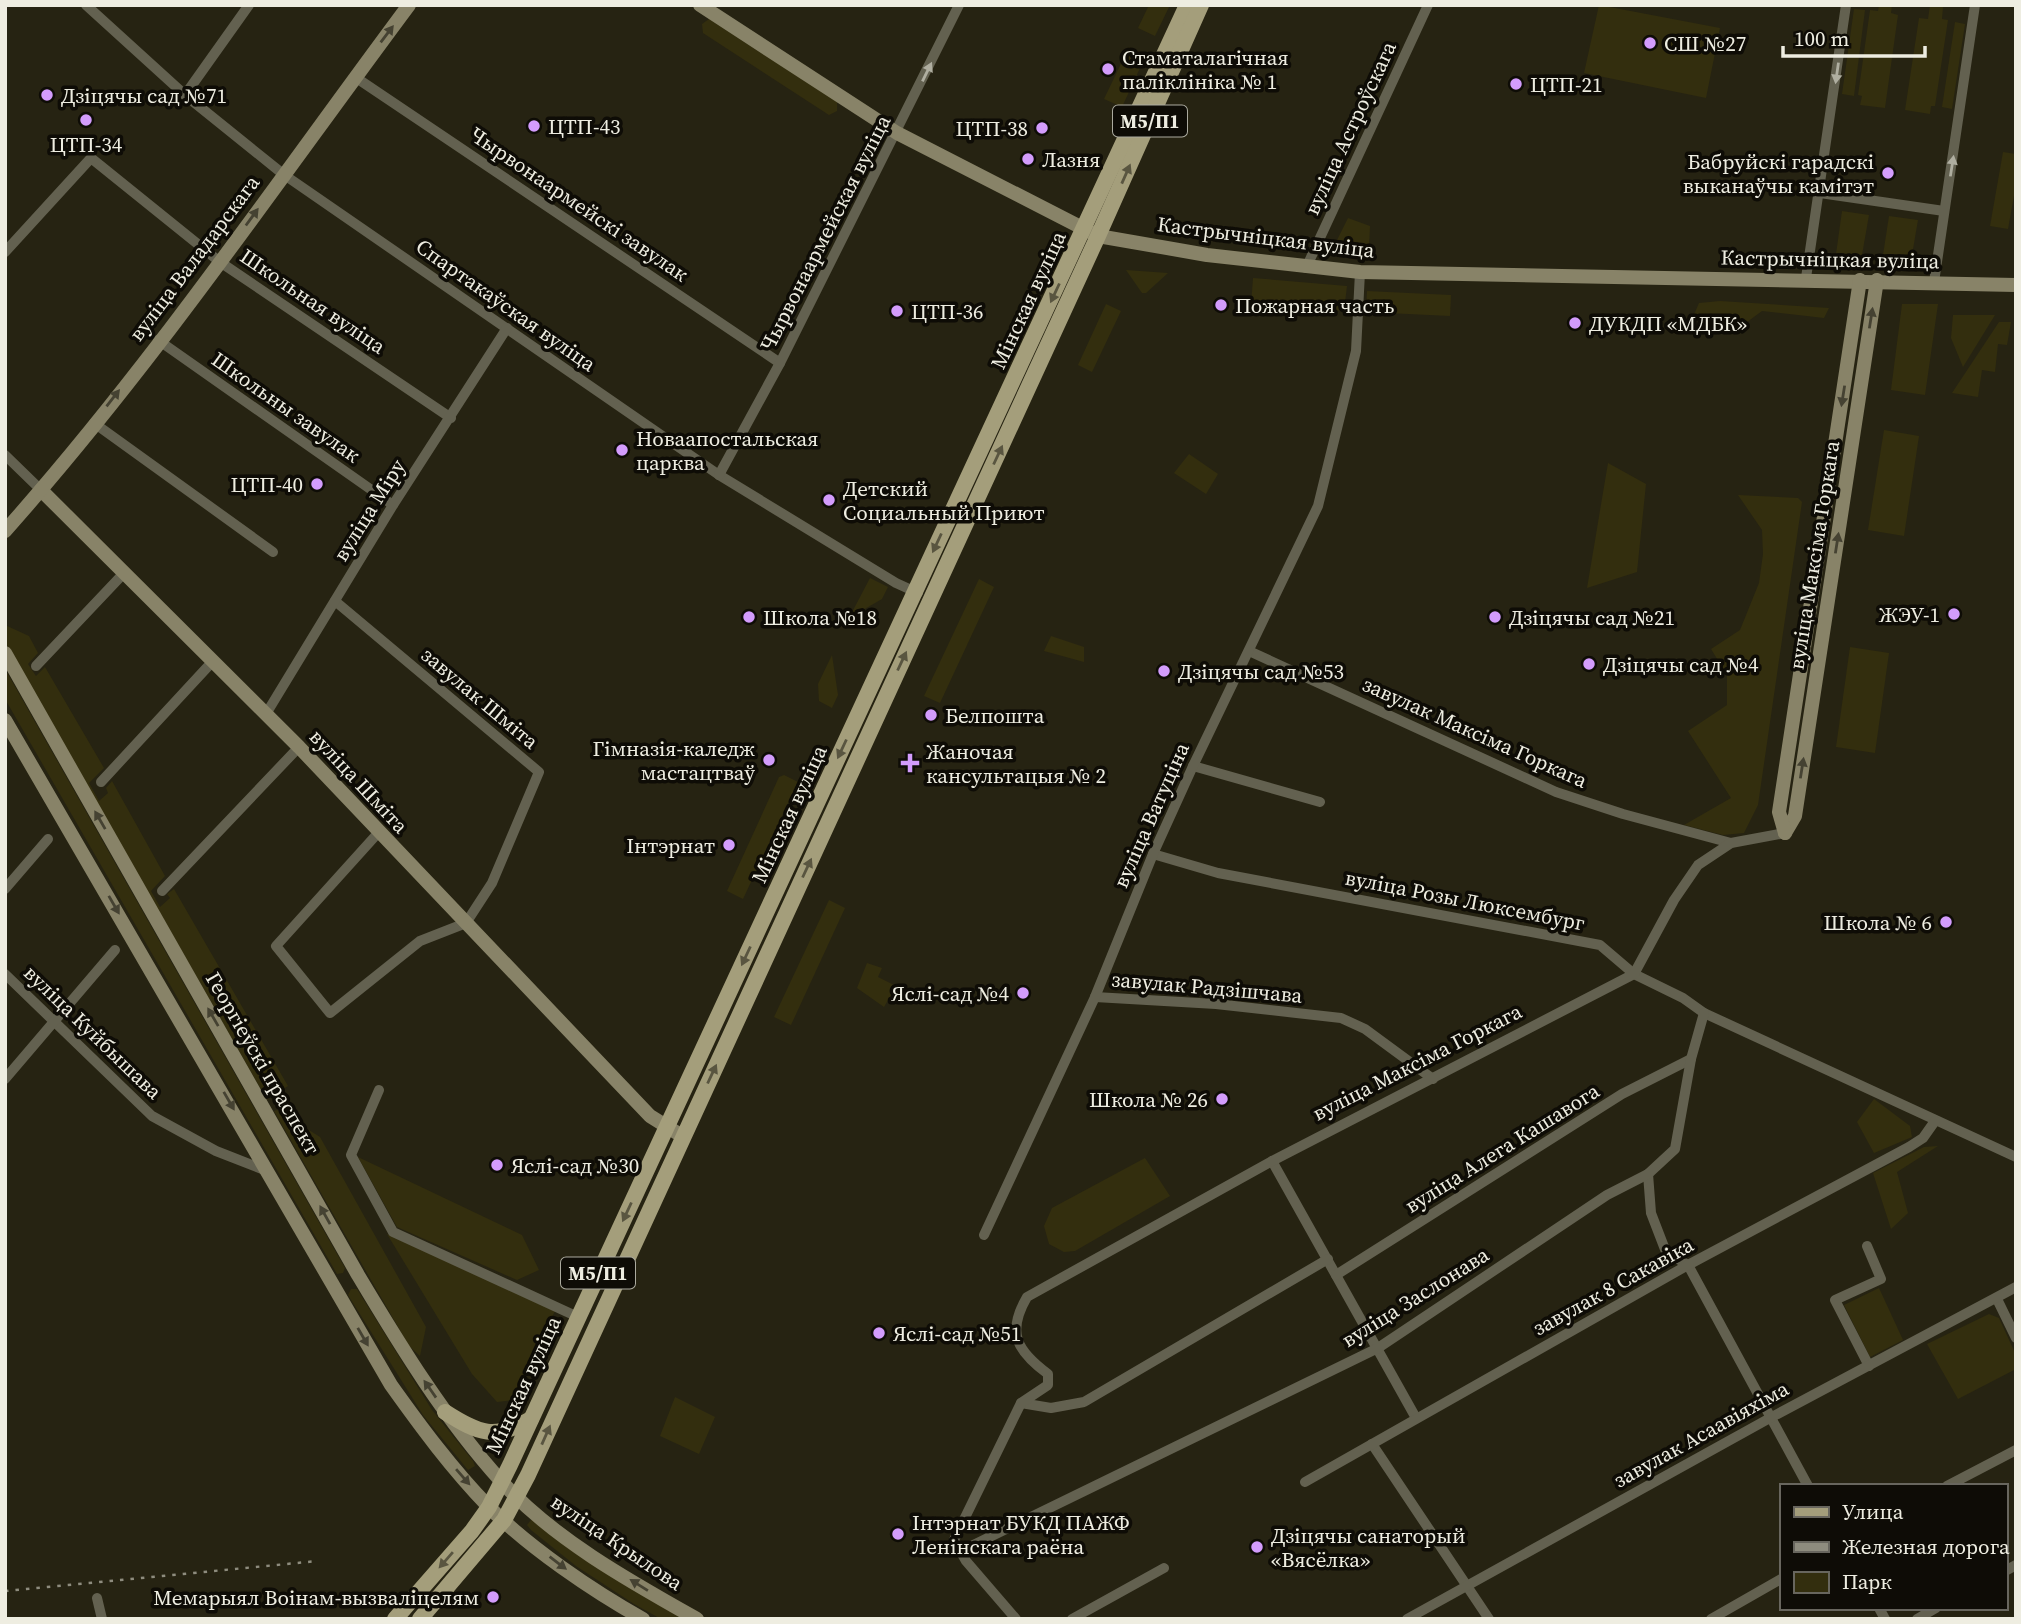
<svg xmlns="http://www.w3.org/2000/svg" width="2021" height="1624" viewBox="0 0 2021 1624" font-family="'Source Serif 4',serif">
	<rect width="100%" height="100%" fill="#262312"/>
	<g fill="#332e0e">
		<polygon points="1149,5 1170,5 1155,36 1138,28"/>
		<polygon points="1599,5 1720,28 1706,98 1584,73"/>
		<polygon points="1879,5 1892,5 1891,13 1898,15 1885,108 1860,105 1862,96 1858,95 1870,10 1878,11"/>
		<polygon points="1930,5 1943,7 1942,19 1948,20 1935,106 1931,106 1930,114 1905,110 1919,18 1928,19"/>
		<polygon points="1854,9 1865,10 1854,96 1842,94"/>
		<polygon points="709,19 837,102 837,111 829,115 703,33 702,24"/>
		<polygon points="1955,22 1965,24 1952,109 1942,107"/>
		<polygon points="1129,47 1146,55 1122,107 1104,99"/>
		<polygon points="2003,152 2016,154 2016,185 2008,229 1990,226"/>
		<polygon points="1842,211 1869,215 1862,255 1836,254"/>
		<polygon points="1889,216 1918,220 1912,255 1883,255"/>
		<polygon points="1348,218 1370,226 1369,249 1333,248"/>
		<polygon points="1126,270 1168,273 1146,293 1142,293"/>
		<polygon points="1253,278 1347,286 1344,311 1251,305"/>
		<polygon points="1367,291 1451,295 1450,316 1366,312"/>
		<polygon points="1720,301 1829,308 1824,318 1762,311 1743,325 1692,319 1699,303"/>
		<polygon points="1106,304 1121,311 1092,372 1078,365"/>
		<polygon points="1902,304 1938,304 1925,395 1891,390"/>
		<polygon points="1953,315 1995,315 1963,367 1951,338"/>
		<polygon points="1999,322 2011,322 2007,345 1998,344 1995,372 1982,370 1978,397 1952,393"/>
		<polygon points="1884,430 1919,436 1904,536 1868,530"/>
		<polygon points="1189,454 1218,474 1206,494 1174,473"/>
		<polygon points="1608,463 1646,484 1637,572 1587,588"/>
		<polygon points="1738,495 1798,498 1802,502 1758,805 1744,833 1723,835 1684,825 1731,798 1688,731 1727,705 1727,675 1711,649 1740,630 1759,583 1763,554 1762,530"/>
		<polygon points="870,578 888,587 882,599 849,618"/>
		<polygon points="979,579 994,587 940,703 924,696"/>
		<polygon points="5,625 29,636 38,653 28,664 36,676 45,667 104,768 89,783 99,801 108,793 106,788 112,781 165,876 151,891 160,907 170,898 167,894 174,889 288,1086 267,1100 5,642"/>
		<polygon points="1051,636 1084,647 1084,662 1044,651"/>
		<polygon points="1850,647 1889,653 1875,753 1836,747"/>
		<polygon points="832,655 838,695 832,708 819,701 818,684"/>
		<polygon points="5,669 345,1268 343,1273 337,1274 5,699"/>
		<polygon points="784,775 798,782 743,899 727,891 779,777"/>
		<polygon points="829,900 845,908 791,1025 774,1017"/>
		<polygon points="867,963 882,968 878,977 896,986 884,1007 857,988"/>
		<polygon points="1874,1099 1910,1126 1912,1137 1874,1153 1857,1122"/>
		<polygon points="277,1110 320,1137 426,1327 420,1356 409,1346 274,1111"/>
		<polygon points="1938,1146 1897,1172 1908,1213 1891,1229 1873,1173 1924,1147"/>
		<polygon points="358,1157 522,1235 539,1270 517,1280 397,1227"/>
		<polygon points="1145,1158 1170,1196 1075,1251 1064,1252 1049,1244 1044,1226 1052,1208"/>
		<polygon points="387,1234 555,1311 513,1400 497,1402 472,1374"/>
		<polygon points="1879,1288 1903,1340 1870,1357 1844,1305"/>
		<polygon points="351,1289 357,1289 432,1410 473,1461 475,1466 468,1470 423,1415 348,1295"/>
		<polygon points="1989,1314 1999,1318 2016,1355 2016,1369 1958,1399 1927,1344"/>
		<polygon points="675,1397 715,1417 699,1454 660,1436"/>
		<polygon points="531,1520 535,1520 683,1619 661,1619 634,1604 576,1566 531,1530 527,1525"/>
	</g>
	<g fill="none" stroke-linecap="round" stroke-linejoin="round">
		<g stroke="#636150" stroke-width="10">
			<polyline points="86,5 185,95 283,174 719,475 896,583 918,593"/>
			<polyline points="355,77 780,363"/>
			<polyline points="185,95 249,5"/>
			<polyline points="1820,193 1944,211"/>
			<polyline points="5,252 91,158 220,262 451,418"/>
			<polyline points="1306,268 1428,5"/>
			<polyline points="1806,278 1846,5"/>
			<polyline points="1934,282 1975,5"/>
			<polyline points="158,340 393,505"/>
			<polyline points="94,423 273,552"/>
			<polyline points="5,455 41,490"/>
			<polyline points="719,475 780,363 959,5"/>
			<polyline points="335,601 539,772 492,883 466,923 420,941 330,1013 276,946 378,833"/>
			<polyline points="1249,651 1556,792 1623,814 1731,843"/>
			<polyline points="36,666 124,573"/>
			<polyline points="266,714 393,505 507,328"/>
			<polyline points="1193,766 1320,802"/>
			<polyline points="101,782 213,661"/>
			<polyline points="1153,854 1218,873 1600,945 1634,974 1683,998 1704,1013 2016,1157"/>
			<polyline points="5,889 48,839"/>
			<polyline points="162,891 299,747"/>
			<polyline points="5,974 152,1116 216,1151 267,1171"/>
			<polyline points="1095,997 1216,1004 1341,1018 1365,1029 1433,1079"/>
			<polyline points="5,1079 115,950"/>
			<polyline points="379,1090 351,1155 393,1232 578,1317"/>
			<polyline points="1272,1161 1416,1418"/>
			<polyline points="1648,1174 1651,1213 1666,1252 1688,1265 1808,1486"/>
			<polyline points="984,1235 1095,997 1153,854 1193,766 1318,506 1356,351 1360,272"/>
			<polyline points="1867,1246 1881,1279 1835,1300 1869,1366"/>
			<polyline points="1336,1275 1622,1094 1691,1059"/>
			<polyline points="1997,1299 2016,1338"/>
			<polyline points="1021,1403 1051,1408 1084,1402 1328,1259"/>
			<polyline points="1372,1444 1489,1619"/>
			<polyline points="1305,1482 1688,1265 1909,1147 1923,1138 1935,1121"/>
			<polyline points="1947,1486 2016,1450"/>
			<polyline points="959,1552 1378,1348 1607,1195 1648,1174 1675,1149 1691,1059 1704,1013"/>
			<polyline points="2005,1571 2016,1565"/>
			<polyline points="97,1598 102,1619"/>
			<polyline points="1879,1608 1885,1619"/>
			<path d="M1016,1619L966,1561L954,1540L1021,1403L1048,1385V1374C1017,1351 1006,1333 1027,1297L1272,1161L1634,974L1674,900L1698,865L1731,843L1785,833"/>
			<polyline points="1072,1619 1164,1568"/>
			<polyline points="1407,1619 1770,1418 2016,1287"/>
			<polyline points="1711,1619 1781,1579"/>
			<polyline points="1917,1619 1936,1608"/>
		</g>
		<g stroke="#888368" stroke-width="14">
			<polyline points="700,5 897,133 1098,236 1207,255 1360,272 2016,285"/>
			<polyline points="41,490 299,747 650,1116 682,1136"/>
			<path d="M5,531C152,366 277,182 409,5"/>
			<path d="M5,653L358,1275C401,1347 445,1419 501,1481C552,1538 631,1582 697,1619"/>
			<path d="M5,720L391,1385C421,1427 452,1469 488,1506C528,1547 593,1591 643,1619"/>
			<polyline points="1785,833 1795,816 1877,280"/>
			<polyline points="1785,833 1779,812 1860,280"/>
		</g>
		<g stroke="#a49e7b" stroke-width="16">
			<path d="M445,1412C479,1434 495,1440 531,1419"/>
			<polyline points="395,1619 472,1531 489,1507 510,1465 1187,5"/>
			<polyline points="420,1619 504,1520 528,1475 1098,236 1201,5"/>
		</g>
		<polyline stroke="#8e8c7e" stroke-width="2.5" stroke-dasharray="3.5 7" stroke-linecap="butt" points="5,1591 318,1561"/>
	</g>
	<defs><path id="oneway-solid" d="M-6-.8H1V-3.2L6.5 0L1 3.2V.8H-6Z" transform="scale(1.75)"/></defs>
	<g fill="#454232">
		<use href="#oneway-solid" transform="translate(387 34) rotate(-53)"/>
		<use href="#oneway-solid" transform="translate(252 217) rotate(-54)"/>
		<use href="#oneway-solid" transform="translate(1871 318) rotate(-81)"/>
		<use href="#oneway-solid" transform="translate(1843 396) rotate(99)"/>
		<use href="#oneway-solid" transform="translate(113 398) rotate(-52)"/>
		<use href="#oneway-solid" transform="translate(1837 543) rotate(-81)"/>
		<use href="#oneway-solid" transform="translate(1802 768) rotate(-81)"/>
		<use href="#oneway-solid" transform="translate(100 820) rotate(-120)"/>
		<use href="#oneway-solid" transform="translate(114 905) rotate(60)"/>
		<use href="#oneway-solid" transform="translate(213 1017) rotate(-120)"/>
		<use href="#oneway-solid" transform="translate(229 1101) rotate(60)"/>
		<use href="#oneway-solid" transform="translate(325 1215) rotate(-119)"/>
		<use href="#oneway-solid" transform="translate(363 1337) rotate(60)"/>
		<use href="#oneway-solid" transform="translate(430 1389) rotate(-125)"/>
		<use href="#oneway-solid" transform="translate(463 1477) rotate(49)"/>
		<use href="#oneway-solid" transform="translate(558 1563) rotate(37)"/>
		<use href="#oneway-solid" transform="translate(639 1585) rotate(-148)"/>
	</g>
	<g fill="#afaea0">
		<use href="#oneway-solid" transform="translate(927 72) rotate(-64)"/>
		<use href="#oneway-solid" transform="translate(1837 73) rotate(98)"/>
		<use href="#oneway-solid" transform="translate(1952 166) rotate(-81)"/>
	</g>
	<g fill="#595540">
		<use href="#oneway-solid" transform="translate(1126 174) rotate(-66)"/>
		<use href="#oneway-solid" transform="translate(1055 293) rotate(115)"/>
		<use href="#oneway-solid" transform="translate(998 455) rotate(-65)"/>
		<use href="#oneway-solid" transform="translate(937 543) rotate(115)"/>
		<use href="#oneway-solid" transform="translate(902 661) rotate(-65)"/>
		<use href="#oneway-solid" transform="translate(842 749) rotate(115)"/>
		<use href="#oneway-solid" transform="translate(807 868) rotate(-65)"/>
		<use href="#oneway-solid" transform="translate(746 956) rotate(115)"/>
		<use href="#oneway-solid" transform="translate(712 1074) rotate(-65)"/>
		<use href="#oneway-solid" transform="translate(627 1212) rotate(115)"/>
		<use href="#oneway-solid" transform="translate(546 1435) rotate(-66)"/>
		<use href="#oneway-solid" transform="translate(446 1560) rotate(131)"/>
	</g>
	<g fill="#d39cfc" stroke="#0e0c06" stroke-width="2.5">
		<circle cx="1650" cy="43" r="7"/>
		<circle cx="1108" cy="69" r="7"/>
		<circle cx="1516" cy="84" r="7"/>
		<circle cx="47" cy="95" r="7"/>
		<circle cx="86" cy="120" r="7"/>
		<circle cx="534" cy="126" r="7"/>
		<circle cx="1042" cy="128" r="7"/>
		<circle cx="1028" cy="159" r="7"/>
		<circle cx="1888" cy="173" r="7"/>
		<circle cx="1221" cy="305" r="7"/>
		<circle cx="897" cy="311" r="7"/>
		<circle cx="1575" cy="323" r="7"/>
		<circle cx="622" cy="450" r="7"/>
		<circle cx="317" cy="484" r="7"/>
		<circle cx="829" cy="500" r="7"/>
		<circle cx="1954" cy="614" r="7"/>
		<circle cx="749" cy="617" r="7"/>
		<circle cx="1495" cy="617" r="7"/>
		<circle cx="1589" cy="664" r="7"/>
		<circle cx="1164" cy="671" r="7"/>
		<circle cx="931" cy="715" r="7"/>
		<circle cx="769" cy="760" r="7"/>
		<path d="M906.5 752.5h7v7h7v7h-7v7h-7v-7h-7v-7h7z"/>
		<circle cx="729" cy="845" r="7"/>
		<circle cx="1946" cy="922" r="7"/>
		<circle cx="1023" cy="993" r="7"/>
		<circle cx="1222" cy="1099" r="7"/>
		<circle cx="497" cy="1165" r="7"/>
		<circle cx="879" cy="1333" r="7"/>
		<circle cx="898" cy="1534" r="7"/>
		<circle cx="1257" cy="1547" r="7"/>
		<circle cx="493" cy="1597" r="7"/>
	</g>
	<g text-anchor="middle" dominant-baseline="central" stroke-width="7" stroke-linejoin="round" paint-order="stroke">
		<g fill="#0e0c06" stroke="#abaa9f" stroke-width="2">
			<rect x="1113" y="105.5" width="74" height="31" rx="5"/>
			<rect x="561" y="1257.5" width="74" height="31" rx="5"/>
		</g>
		<g font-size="19" font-weight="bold" fill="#eeede1">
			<text x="1150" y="121">М5/П1</text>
			<text x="598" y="1273">М5/П1</text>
		</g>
		<g font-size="21" fill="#eeede1" stroke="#0e0c06" text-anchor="start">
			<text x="1664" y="43">СШ №27</text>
			<text x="1122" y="57">Стаматалагічная<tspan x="1122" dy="24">паліклініка № 1</tspan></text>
			<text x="1530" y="84">ЦТП-21</text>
			<text x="61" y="95">Дзіцячы сад №71</text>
			<text x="548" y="126">ЦТП-43</text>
			<text x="1028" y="128" text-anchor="end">ЦТП-38</text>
			<text x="86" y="144" text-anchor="middle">ЦТП-34</text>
			<text x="1042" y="159">Лазня</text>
			<text x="1874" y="161" text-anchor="end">Бабруйскі гарадскі<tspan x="1874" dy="24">выканаўчы камітэт</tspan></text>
			<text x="1235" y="305">Пожарная часть</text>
			<text x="911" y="311">ЦТП-36</text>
			<text x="1589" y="323">ДУКДП «МДБК»</text>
			<text x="636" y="438">Новаапостальская<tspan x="636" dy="24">царква</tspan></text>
			<text x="303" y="484" text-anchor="end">ЦТП-40</text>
			<text x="843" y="488">Детский<tspan x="843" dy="24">Социальный Приют</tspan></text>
			<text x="1940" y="614" text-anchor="end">ЖЭУ-1</text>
			<text x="763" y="617">Школа №18</text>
			<text x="1509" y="617">Дзіцячы сад №21</text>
			<text x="1603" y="664">Дзіцячы сад №4</text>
			<text x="1178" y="671">Дзіцячы сад №53</text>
			<text x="945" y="715">Белпошта</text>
			<text x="755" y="748" text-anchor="end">Гімназія-каледж<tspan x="755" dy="24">мастацтваў</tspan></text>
			<text x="926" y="751">Жаночая<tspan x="926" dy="24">кансультацыя № 2</tspan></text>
			<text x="715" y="845" text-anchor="end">Інтэрнат</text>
			<text x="1932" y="922" text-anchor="end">Школа № 6</text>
			<text x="1009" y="993" text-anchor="end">Яслі-сад №4</text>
			<text x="1208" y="1099" text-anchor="end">Школа № 26</text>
			<text x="511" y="1165">Яслі-сад №30</text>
			<text x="893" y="1333">Яслі-сад №51</text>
			<text x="912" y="1522">Інтэрнат БУКД ПАЖФ<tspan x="912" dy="24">Ленінскага раёна</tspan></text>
			<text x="1271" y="1535">Дзіцячы санаторый<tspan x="1271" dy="24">«Вясёлка»</tspan></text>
			<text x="479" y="1597" text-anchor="end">Мемарыял Воінам-вызваліцелям</text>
		</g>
		<g font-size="21" fill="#eeede1" stroke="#0e0c06">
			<text transform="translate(1350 128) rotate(-65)">вуліца Астроўскага</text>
			<text transform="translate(579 204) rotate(34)">Чырвонаармейскі завулак</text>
			<text transform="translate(825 233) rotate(-63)">Чырвонаармейская вуліца</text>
			<text transform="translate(1266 237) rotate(7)">Кастрычніцкая вуліца</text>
			<text transform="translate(194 258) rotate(-53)">вуліца Валадарскага</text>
			<text transform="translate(1830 259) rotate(1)">Кастрычніцкая вуліца</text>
			<text transform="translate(1028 300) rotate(-65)">Мінская вуліца</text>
			<text transform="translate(313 301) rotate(34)">Школьная вуліца</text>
			<text transform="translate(506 305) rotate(35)">Спартакаўская вуліца</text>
			<text transform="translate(286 407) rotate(35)">Школьны завулак</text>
			<text transform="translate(369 510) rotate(-58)">вуліца Міру</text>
			<text transform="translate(1814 555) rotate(-81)">вуліца Максіма Горкага</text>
			<text transform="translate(480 698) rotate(40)">завулак Шміта</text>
			<text transform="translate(1475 732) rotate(24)">завулак Максіма Горкага</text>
			<text transform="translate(359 781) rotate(47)">вуліца Шміта</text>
			<text transform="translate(789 814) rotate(-65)">Мінская вуліца</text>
			<text transform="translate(1151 815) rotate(-66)">вуліца Ватуціна</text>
			<text transform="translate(1465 900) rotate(11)">вуліца Розы Люксембург</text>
			<text transform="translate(1207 987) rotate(5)">завулак Радзішчава</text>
			<text transform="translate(93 1032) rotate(44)">вуліца Куйбышава</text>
			<text transform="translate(1417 1062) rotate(-27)">вуліца Максіма Горкага</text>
			<text transform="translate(263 1063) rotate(60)">Георгіеўскі праспект</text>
			<text transform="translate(1502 1148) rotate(-32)">вуліца Алега Кашавога</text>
			<text transform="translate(1613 1286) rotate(-29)">завулак 8 Сакавіка</text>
			<text transform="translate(1415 1297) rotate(-32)">вуліца Заслонава</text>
			<text transform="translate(523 1385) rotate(-65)">Мінская вуліца</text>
			<text transform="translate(1701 1434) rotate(-29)">завулак Асаавіяхіма</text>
			<text transform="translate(617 1542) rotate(34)">вуліца Крылова</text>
		</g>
	</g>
	<rect width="2021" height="1624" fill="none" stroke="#eeede1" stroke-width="14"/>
	<rect x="1780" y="1484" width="228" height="126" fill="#0e0c06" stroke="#68665e" stroke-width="2"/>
	<rect x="1794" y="1507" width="35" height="10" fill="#a49e7b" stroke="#68665e" stroke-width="2"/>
	<text x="1842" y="1519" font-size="21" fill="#eeede1">Улица</text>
	<rect x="1794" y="1542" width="35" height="10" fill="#8e8c7e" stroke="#68665e" stroke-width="2"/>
	<text x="1842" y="1554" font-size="21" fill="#eeede1">Железная дорога</text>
	<rect x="1794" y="1572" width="35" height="21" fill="#332e0e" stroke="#68665e" stroke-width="2"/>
	<text x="1842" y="1589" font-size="21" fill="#eeede1">Парк</text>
	<path d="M1783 46v10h142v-10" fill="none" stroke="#eeede1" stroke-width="3.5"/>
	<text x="1794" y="46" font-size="21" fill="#eeede1" stroke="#0e0c06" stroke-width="5" paint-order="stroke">100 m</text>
</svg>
